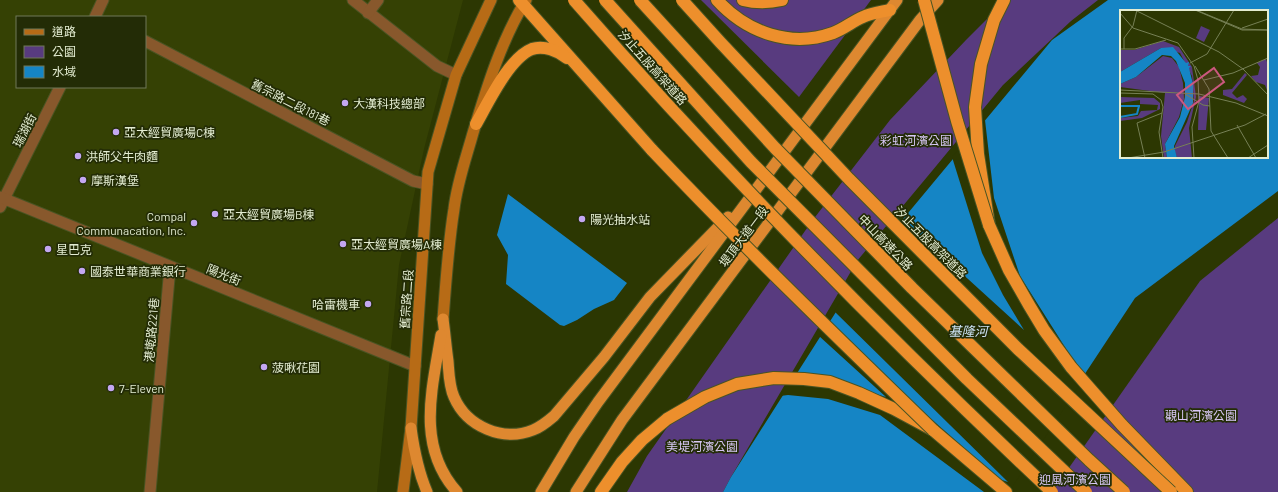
<svg xmlns="http://www.w3.org/2000/svg" width="1278" height="492" viewBox="0 0 1278 492" font-family="Barlow,'Noto Sans TC',sans-serif">
	<rect width="100%" height="100%" fill="#2c3702"/>
	<path fill="#354104" fill-rule="evenodd" d="M0,0H463L424,149L399,265L377,492H0ZM17,17H145V87H17Z"/>
	<g fill="#583b7f">
		<polygon points="701,0 871,0 799,97"/>
		<polygon points="1006,0 1098,0 1071,21 1003,85 932,171 857,261 731,477 723,492 627,492 647,456 812,221 890,120 966,40"/>
		<polygon points="1278,218 1278,492 1052,492 1200,281"/>
	</g>
	<g fill="#1585c5" fill-rule="evenodd">
		<path d="M1108,0H1278V191L1135,298L1007,492H723L731,477L869,260L1052,40ZM1121,11H1267V157H1121Z"/>
		<polygon points="508,194 627,283 614,300 594,309 577,320 564,326 560,325 506,284 508,255 497,235"/>
	</g>
	<polygon fill="#2c3702" points="986,116 985,120 994,198 1020,276 1075,363 1086,375 1009,492 984,492 880,415 828,399 788,395 780,396 791,379 872,393 886,397 819,336 826,324 851,348 999,479 1008,482 834,311 868,258 901,218 1024,330 1003,295 982,253 952,157 966,141 970,147 971,135"/>
	<g fill="none" stroke-linecap="round" stroke-linejoin="round">
		<defs>
			<g id="minor">
				<polyline points="353,0 437,66 456,75"/>
				<polyline points="368,13 378,0"/>
				<polyline points="95,17 103,0"/>
				<polyline points="145,41 413,181 427,184"/>
				<polyline points="0,207 60,87"/>
				<polyline points="150,492 170,267"/>
			</g>
			<polyline id="tertiary" points="0,197 415,366"/>
			<g id="secondary">
				<path d="M443,319C446,282 448,246 454,209C457,183 466,158 473,133C487,87 501,41 526,0"/>
				<polyline points="403,492 411,428 428,172 456,75 491,0"/>
			</g>
			<g id="trunk">
				<path d="M443,319C445,333 446,347 448,361C449,373 449,386 454,397C467,427 503,442 533,430C541,427 547,422 554,416L604,357L650,297L728,217"/>
				<path d="M441,335C432,390 416,446 457,492"/>
				<path d="M411,428C414,450 418,471 427,492"/>
				<polyline points="541,492 574,437 598,402 897,0"/>
				<polyline points="576,492 622,420 920,20 938,0"/>
			</g>
			<g id="motorway">
				<polyline points="519,0 652,150"/>
				<path d="M717,0C747,33 791,48 833,33C844,29 853,21 863,17C871,13 881,12 890,10"/>
				<path d="M743,0C755,3 769,3 782,0"/>
				<polyline points="1004,0 994,20 981,64 975,107 978,154 989,225 1009,270 1029,305 1044,330 1071,367 1122,425 1187,492"/>
				<path d="M476,124C488,103 509,58 532,49C544,45 558,51 567,58"/>
				<polyline points="601,492 622,462 642,440 667,419 705,397 737,384 774,378 804,379 830,382 859,393 894,409 933,430 1006,492"/>
			</g>
		</defs>
		<use href="#minor" stroke="#495423" stroke-width="13"/>
		<use href="#tertiary" stroke="#495423" stroke-width="13"/>
		<use href="#secondary" stroke="#495423" stroke-width="13"/>
		<use href="#trunk" stroke="#495423" stroke-width="13"/>
		<use href="#motorway" stroke="#495423" stroke-width="14"/>
		<use href="#minor" stroke="#88582c" stroke-width="11"/>
		<use href="#tertiary" stroke="#88582c" stroke-width="11"/>
		<use href="#secondary" stroke="#b76b16" stroke-width="11"/>
		<use href="#trunk" stroke="#de8830" stroke-width="11"/>
		<use href="#motorway" stroke="#ed8f2c" stroke-width="12"/>
		<defs>
			<g id="motorway-bridge">
				<path d="M574,0C724,172 885,335 1052,492"/>
				<polyline points="605,0 751,162 967,379 1086,492"/>
				<polyline points="640,0 775,148 912,288 1089,460 1124,492"/>
				<polyline points="682,0 720,42 849,179 1018,349 1171,492"/>
				<polyline points="924,0 957,121 989,225"/>
				<path d="M652,150C743,246 838,338 933,430"/>
			</g>
		</defs>
		<use href="#motorway-bridge" stroke="#495423" stroke-width="14" stroke-linecap="butt"/>
		<use href="#motorway-bridge" stroke="#ed8f2c" stroke-width="12"/>
	</g>
	<g fill="#c4a7f2" stroke="#232c06" stroke-width="1.5">
		<circle cx="345" cy="103" r="4"/>
		<circle cx="116" cy="132" r="4"/>
		<circle cx="78" cy="156" r="4"/>
		<circle cx="83" cy="180" r="4"/>
		<circle cx="215" cy="214" r="4"/>
		<circle cx="582" cy="219" r="4"/>
		<circle cx="194" cy="223" r="4"/>
		<circle cx="343" cy="244" r="4"/>
		<circle cx="48" cy="249" r="4"/>
		<circle cx="82" cy="271" r="4"/>
		<circle cx="368" cy="304" r="4"/>
		<circle cx="264" cy="367" r="4"/>
		<circle cx="111" cy="388" r="4"/>
	</g>
	<g text-anchor="middle" dominant-baseline="central" stroke-width="3.5" stroke-linejoin="round" paint-order="stroke">
		<g font-size="12" fill="#e4edd2" stroke="#232c06">
			<text transform="translate(653 67) rotate(48)">汐止五股高架道路</text>
			<text transform="translate(291 102) rotate(27)">舊宗路二段181巷</text>
			<text transform="translate(24 130) rotate(-63)">瑞湖街</text>
			<text transform="translate(743 236) rotate(-53)">堤頂大道一段</text>
			<text transform="translate(886 242) rotate(46)">中山高速公路</text>
			<text transform="translate(931 242) rotate(45)">汐止五股高架道路</text>
			<text transform="translate(224 274) rotate(22)">陽光街</text>
			<text transform="translate(406 299) rotate(-86)">舊宗路二段</text>
			<text transform="translate(151 330) rotate(-85)">港墘路221巷</text>
		</g>
		<g font-size="12" fill="#e4edd2" stroke="#232c06" text-anchor="start">
			<text x="353" y="103">大漢科技總部</text>
			<text x="124" y="132">亞太經貿廣場C棟</text>
			<text x="86" y="156">洪師父牛肉麵</text>
			<text x="91" y="180">摩斯漢堡</text>
			<text x="223" y="214">亞太經貿廣場B棟</text>
			<text x="186" y="216" text-anchor="end">Compal<tspan x="186" dy="14">Communacation, Inc.</tspan></text>
			<text x="590" y="219">陽光抽水站</text>
			<text x="351" y="244">亞太經貿廣場A棟</text>
			<text x="56" y="249">星巴克</text>
			<text x="90" y="271">國泰世華商業銀行</text>
			<text x="360" y="304" text-anchor="end">哈雷機車</text>
			<text x="272" y="367">菠啾花園</text>
			<text x="119" y="388">7-Eleven</text>
		</g>
		<g font-size="12" fill="#d8c8f6" stroke="#232c06">
			<text x="916" y="140">彩虹河濱公園</text>
			<text x="1201" y="415">觀山河濱公園</text>
			<text x="702" y="446">美堤河濱公園</text>
			<text x="1075" y="479">迎風河濱公園</text>
		</g>
		<g font-size="13" font-style="italic" fill="#cce2f3" stroke="#232c06">
			<text x="968" y="331">基隆河</text>
		</g>
	</g>
	<g transform="translate(1120 10)">
		<rect width="148" height="148" fill="#2c3702"/>
		<path d="M81,16L90,20L84,32L76,28ZM43,31L59,37L72,57L76,87L69,118L72,148H57L55,142V136L67,112L74,91L72,66L60,43L41,38L0,62V40H14ZM43,46L52,48L59,57L63,73L64,89L59,107L45,134L47,148H44L41,126L45,83L0,77V74L16,67ZM146,49L148,55V83L145,75L136,72L131,66L138,65L140,57L137,53ZM125,63L127,65L112,83L117,88L123,85L127,89L124,93L103,85V80L112,79ZM79,86L89,88L86,120H78ZM0,87L34,88L40,93V99L22,108L0,111V108L18,106L21,101L37,100L38,95L20,94V90L0,93Z" fill="#583b7f"/>
		<path d="M53,37L66,53L69,52L68,56H71L69,58L73,74V93L54,136L57,148H47L45,134L60,107L65,87V73L56,51L51,46L42,45L16,67L0,74V62L41,38Z" fill="#1585c5"/>
		<path fill="none" stroke="#1585c5" stroke-width="2" d="M0,96H20M0,107L17,104L19,96"/>
		<path fill="none" stroke="#768055" stroke-width="1" d="M75,0L122,20H148M76,0L122,19L148,20M17,1L99,42L123,59L148,85M0,3L13,18L58,33L74,56L78,70L79,91L72,117L74,148M122,18L148,9M0,39H15L46,30M4,39V28L13,16L17,0M70,53L87,44L114,0M75,56L89,79L91,121L108,148M84,70L113,63L148,48M0,80L79,84L116,93L148,106M0,83L33,84L41,90L43,97L39,122L43,148M65,84L83,95L90,96M117,115L136,148M8,148L44,142L125,115L146,104M25,148L17,113L42,103M128,148L148,135"/>
		<path fill="#cc587f" fill-opacity="0.15" stroke="#cc587f" stroke-width="2" d="M94,58L104,72L68,99L57,85Z"/>
		<rect width="148" height="148" fill="none" stroke="#e4edd2" stroke-width="2"/>
	</g>
	<rect x="16" y="16" width="130" height="72" fill="#232c06" stroke="#707958"/>
	<rect x="24" y="29" width="20" height="6" fill="#b76b16" stroke="#707958"/>
	<text x="52" y="36" font-size="12" fill="#e4edd2">道路</text>
	<rect x="24" y="46" width="20" height="12" fill="#583b7f" stroke="#707958"/>
	<text x="52" y="56" font-size="12" fill="#e4edd2">公園</text>
	<rect x="24" y="66" width="20" height="12" fill="#1585c5" stroke="#707958"/>
	<text x="52" y="76" font-size="12" fill="#e4edd2">水域</text>
</svg>
